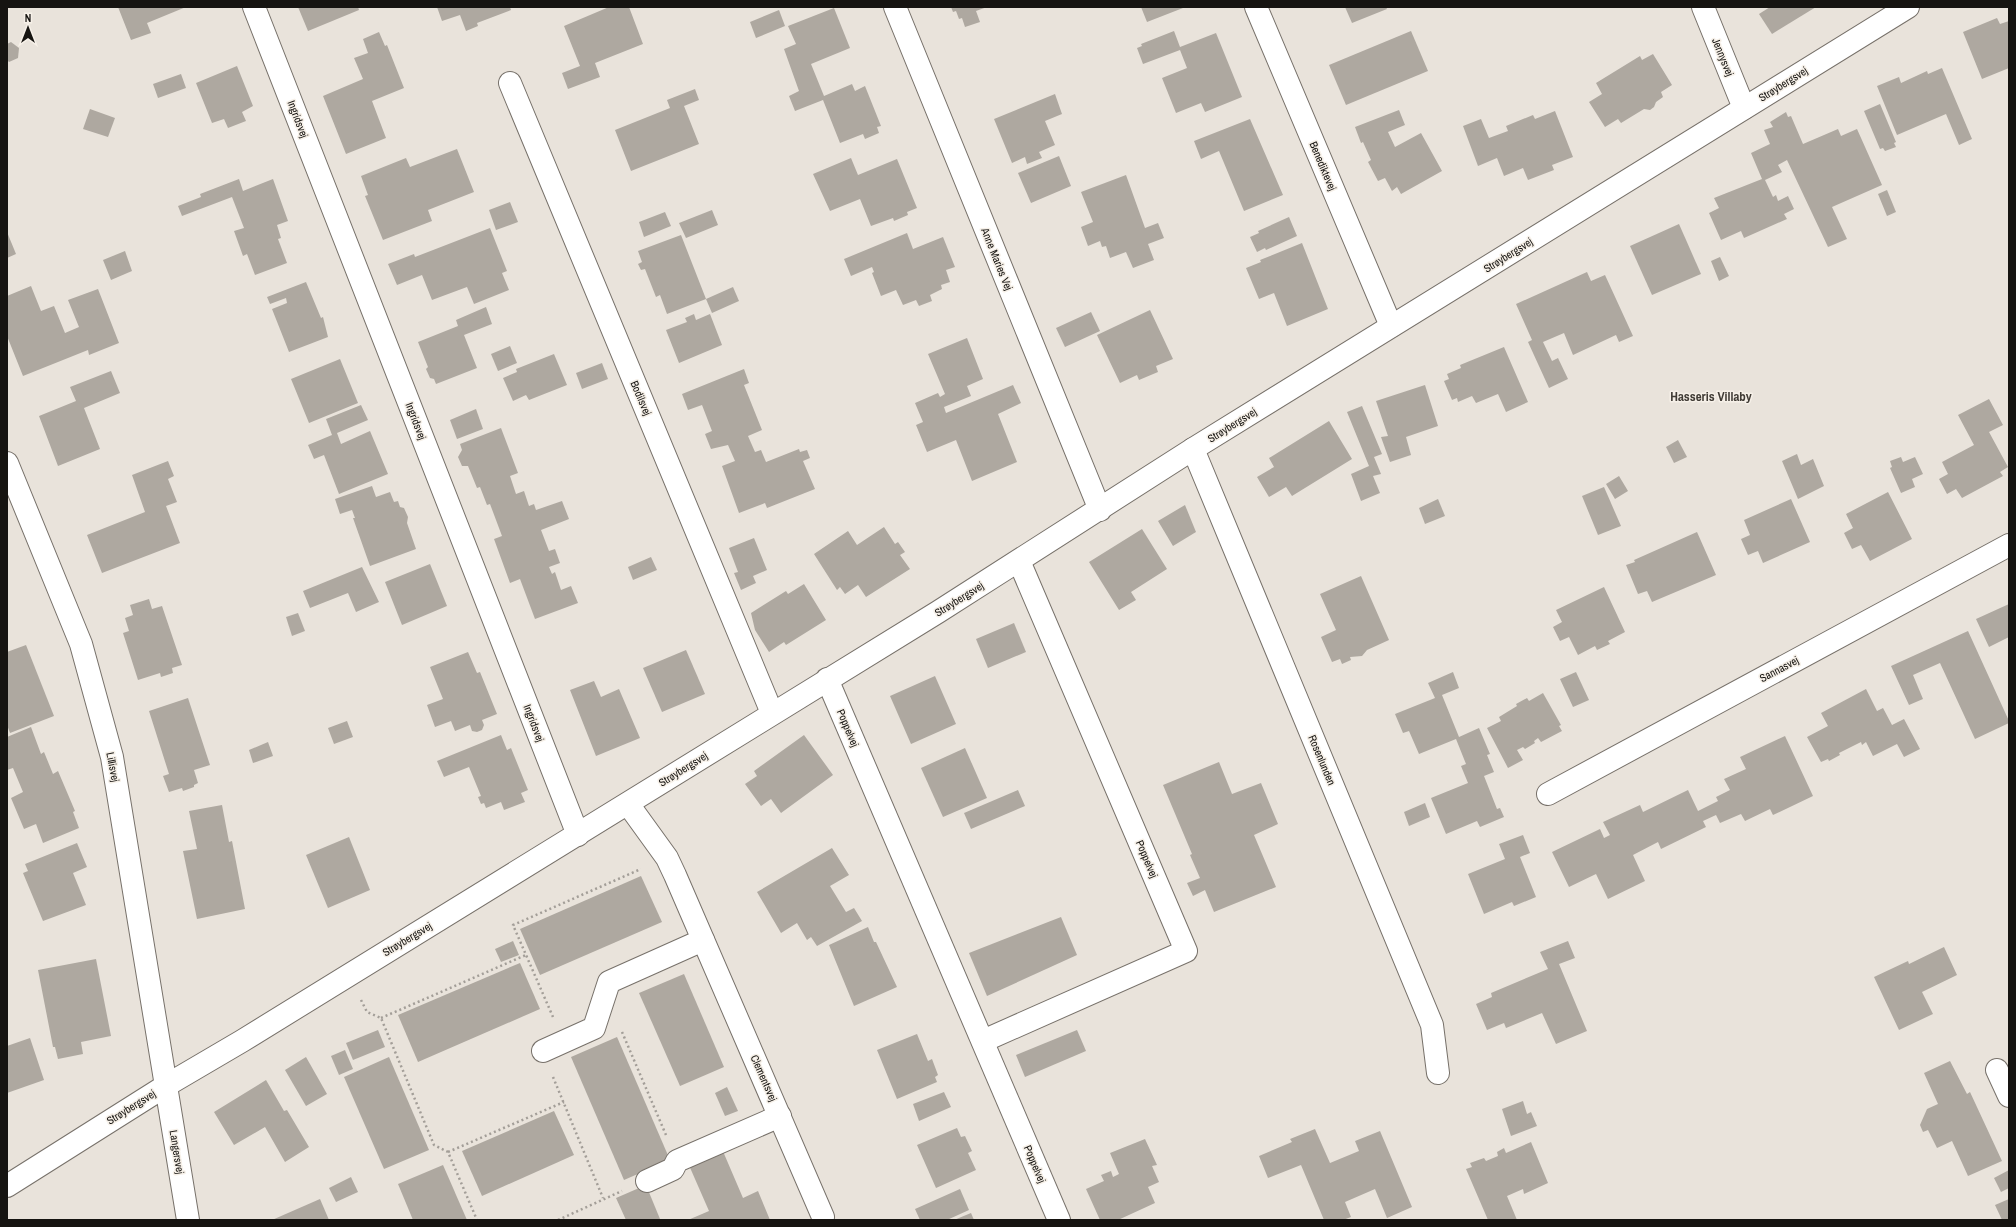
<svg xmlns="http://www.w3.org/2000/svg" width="2016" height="1227" viewBox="0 0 2016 1227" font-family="'Archivo Narrow',sans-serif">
	<rect width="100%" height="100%" fill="#e9e3db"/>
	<g fill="#aea8a0">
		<polygon points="118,7 186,7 147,23 151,33 131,40"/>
		<polygon points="298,7 358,7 359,10 308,31"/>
		<polygon points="437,7 510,7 511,10 477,23 478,26 466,31 460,15 442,21"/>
		<polygon points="609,7 629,7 643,44 595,63 600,77 568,89 562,73 580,66 564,26"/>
		<polygon points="951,7 987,7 976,11 980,22 965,27 962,18 959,19 956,11 953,12"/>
		<polygon points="1141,7 1182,7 1183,8 1147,22"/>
		<polygon points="1345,7 1386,7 1387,9 1352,23"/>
		<polygon points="1770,7 1816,7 1772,34 1759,14"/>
		<polygon points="834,8 850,48 811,64 824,96 852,84 855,91 865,86 881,126 877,127 879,133 865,139 863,134 840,143 823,100 795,111 789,96 799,91 784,49 796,44 788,26"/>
		<polygon points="779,10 785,26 756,38 750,22"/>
		<polygon points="1997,18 2000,24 2009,21 2009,68 1982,79 1963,32"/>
		<polygon points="1174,31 1180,47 1216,33 1242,97 1205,112 1201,103 1176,113 1162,78 1187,68 1180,50 1143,64 1137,48 1142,46 1141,44"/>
		<polygon points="1411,31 1428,71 1346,105 1329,65"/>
		<polygon points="379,32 385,46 387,45 404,88 372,101 386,138 346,154 323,96 363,79 354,58 368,53 363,39"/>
		<polygon points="11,42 19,48 18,58 9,62 7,60 7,44"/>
		<polygon points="1653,54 1672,85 1661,92 1663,97 1656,102 1654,107 1650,110 1644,109 1621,123 1618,119 1605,127 1589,102 1602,94 1596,83 1640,56 1642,60"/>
		<polygon points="237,66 253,106 242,112 246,121 228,128 224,119 212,123 196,83"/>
		<polygon points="1942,68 1972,139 1959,145 1946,114 1897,135 1877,86 1899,77 1901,83 1927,71 1928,74"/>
		<polygon points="181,74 186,88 158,98 153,84"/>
		<polygon points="695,89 699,100 684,106 699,144 631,171 615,130 670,108 667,100"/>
		<polygon points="1055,94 1062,114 1045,121 1055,145 1039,152 1042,158 1027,164 1025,157 1012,163 994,119"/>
		<polygon points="1880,104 1896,142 1894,143 1896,147 1885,151 1883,148 1880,149 1864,111"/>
		<polygon points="90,109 115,118 108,137 83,129"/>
		<polygon points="1399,110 1405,125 1388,132 1395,147 1421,133 1442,171 1401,194 1397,187 1392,191 1385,178 1378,181 1368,162 1371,160 1363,142 1361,143 1355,127"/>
		<polygon points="1555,111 1573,157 1552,165 1554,170 1528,180 1523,168 1504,176 1497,158 1478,166 1463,126 1481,119 1489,138 1508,131 1506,126 1533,115 1535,119"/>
		<polygon points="1786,112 1788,117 1791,116 1803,144 1838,129 1841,136 1857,129 1882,185 1832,207 1847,239 1828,247 1787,160 1778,165 1782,172 1765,180 1773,197 1776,195 1778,201 1788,196 1794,209 1784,214 1787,219 1744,238 1741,231 1721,240 1709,213 1719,208 1714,198 1762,179 1751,153 1770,144 1764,130 1773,127 1770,122"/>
		<polygon points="1250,119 1283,195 1244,211 1219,151 1201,159 1194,141"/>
		<polygon points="457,149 474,192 428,210 432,221 383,240 365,196 368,195 361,176 406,158 410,167"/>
		<polygon points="1059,156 1071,186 1031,203 1018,173"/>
		<polygon points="851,158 858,175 897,159 917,208 907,212 908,215 894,221 893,218 871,226 860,199 830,211 813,174"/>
		<polygon points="1126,175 1145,228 1158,223 1164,238 1148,244 1154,260 1133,268 1126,252 1110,258 1106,246 1102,247 1100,241 1088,246 1081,227 1093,222 1081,192"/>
		<polygon points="239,179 243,191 273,179 288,221 277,225 281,238 278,239 287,263 255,275 247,254 243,256 234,231 244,228 232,197 182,216 178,206 201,197 200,194"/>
		<polygon points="1887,190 1896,212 1887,216 1878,194"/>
		<polygon points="510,202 518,222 496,230 489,210"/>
		<polygon points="712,210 718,225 686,238 679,223"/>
		<polygon points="665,212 671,226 644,237 639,222"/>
		<polygon points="1289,217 1297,236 1266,250 1265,248 1257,252 1250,237 1259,233 1258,231"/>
		<polygon points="1679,224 1701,274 1652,295 1630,246"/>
		<polygon points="490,228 507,271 502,273 509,290 474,304 467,287 432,300 422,275 397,285 388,264 414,254 415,257"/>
		<polygon points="7,232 16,254 7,258"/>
		<polygon points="907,233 913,249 943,237 955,267 946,270 950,282 941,285 942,289 930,295 932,301 919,306 916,300 903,305 896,290 881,296 872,273 874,272 872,267 851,276 844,259"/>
		<polygon points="681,235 706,299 667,314 660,295 656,297 645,269 641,270 638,264 642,262 638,251"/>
		<polygon points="1302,243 1328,309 1287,326 1274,293 1259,299 1246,268 1261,262 1260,260"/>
		<polygon points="125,251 132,271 111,280 103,260"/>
		<polygon points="1720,257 1729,276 1719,281 1711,261"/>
		<polygon points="1587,272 1591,281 1605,275 1633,336 1619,342 1616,335 1573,355 1564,333 1543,342 1552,361 1558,358 1568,379 1549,388 1528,342 1532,340 1516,304"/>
		<polygon points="306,282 321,318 323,317 328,337 289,352 272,309 287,303 286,298 270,304 267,297"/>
		<polygon points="31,286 41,311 54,306 65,333 79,327 68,300 98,289 119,343 89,355 88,350 23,376 7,336 7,296"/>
		<polygon points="733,287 739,301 712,313 706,299"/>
		<polygon points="486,307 492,324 464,335 477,368 436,384 434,379 430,378 426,369 428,367 418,342 458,326 456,320"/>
		<polygon points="1150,310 1173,359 1156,366 1158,372 1139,380 1137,375 1120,383 1097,335"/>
		<polygon points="1091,312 1100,331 1065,347 1056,328"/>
		<polygon points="694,314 696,320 710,314 722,345 679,363 666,330 687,322 685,318"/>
		<polygon points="967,338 983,379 967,386 971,396 944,407 946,413 1013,385 1021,403 998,414 1017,462 972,481 956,440 927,452 916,425 923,422 915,403 938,393 940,397 945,394 928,354"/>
		<polygon points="510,346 517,363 498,371 491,354"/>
		<polygon points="1504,347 1528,402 1506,412 1498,394 1476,403 1472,396 1458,402 1457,398 1452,400 1444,381 1449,379 1447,374 1461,368 1460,365"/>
		<polygon points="554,354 567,385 529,400 526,395 513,401 503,378 517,372 516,369"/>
		<polygon points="340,359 358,403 309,423 291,379"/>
		<polygon points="602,363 608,379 582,389 576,373"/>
		<polygon points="744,369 749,383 744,385 762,430 748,436 755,452 761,450 766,462 799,449 800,452 807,450 810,458 803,461 815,489 767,508 765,503 739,513 722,466 735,461 728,445 711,449 705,434 712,431 702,405 688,410 682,394"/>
		<polygon points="111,371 120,393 84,408 100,449 58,466 39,416 76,401 70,387"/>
		<polygon points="1425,385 1438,426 1406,437 1411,455 1390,462 1381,437 1388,436 1376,401"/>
		<polygon points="1989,399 2003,425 1989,432 2008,467 2000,472 2003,476 1962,498 1956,489 1947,494 1939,479 1948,474 1942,462 1974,445 1958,415"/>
		<polygon points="361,405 368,420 337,433 341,444 370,431 388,474 339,494 324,455 314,459 308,445 332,435 326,419"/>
		<polygon points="1362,406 1382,454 1374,457 1381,474 1373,476 1380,493 1361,501 1351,474 1369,466 1347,412"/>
		<polygon points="476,409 483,429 457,439 450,420"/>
		<polygon points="1329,421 1352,459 1292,496 1286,487 1269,497 1257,477 1274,467 1269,458"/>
		<polygon points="501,428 518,473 510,476 516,494 524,491 529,506 534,504 536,510 562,501 569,519 541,530 549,551 555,549 560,563 549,567 552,574 555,572 561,590 571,586 578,603 535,619 520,579 510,583 494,539 502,536 490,504 487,505 480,487 477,488 468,466 462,466 458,457 462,450 460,444"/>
		<polygon points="1678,440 1687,457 1674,463 1666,447"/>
		<polygon points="1797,454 1801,465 1813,459 1824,486 1798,499 1782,461"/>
		<polygon points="1901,457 1903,462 1915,457 1923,474 1912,479 1915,487 1901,493 1890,468 1892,467 1890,461"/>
		<polygon points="168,461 174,476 168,479 177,502 166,506 180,543 102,573 87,535 145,512 132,475"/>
		<polygon points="1619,476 1628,491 1615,499 1606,484"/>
		<polygon points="372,486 376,497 390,492 394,502 398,501 400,507 404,508 408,517 407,523 416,549 370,566 353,518 355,518 352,510 340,514 335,499"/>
		<polygon points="1604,487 1621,526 1598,535 1582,496"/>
		<polygon points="1888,492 1912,539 1870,561 1861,545 1852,549 1844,533 1853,528 1846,514"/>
		<polygon points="1438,499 1445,516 1425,524 1419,508"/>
		<polygon points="1791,499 1810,542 1763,563 1758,551 1748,555 1741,539 1750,535 1744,520"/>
		<polygon points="1185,505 1196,532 1173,546 1158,521"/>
		<polygon points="884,527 895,544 898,542 905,552 900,555 910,569 866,597 858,585 845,594 840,587 837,590 814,554 848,531 857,545"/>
		<polygon points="1142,529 1167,569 1131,592 1136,600 1119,610 1089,562"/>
		<polygon points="1697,532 1716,575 1652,602 1647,591 1638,594 1626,565 1635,562 1634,560"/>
		<polygon points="754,538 767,570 753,576 756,583 741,590 734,573 738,572 729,548"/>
		<polygon points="651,557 657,570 633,580 628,567"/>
		<polygon points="430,564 447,606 402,625 385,582"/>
		<polygon points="362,567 379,602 356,612 348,593 310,608 303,591"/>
		<polygon points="1361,576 1389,640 1367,650 1362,656 1350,657 1351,660 1342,664 1340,659 1332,662 1321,637 1336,630 1320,594"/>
		<polygon points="804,584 826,620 786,645 784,642 769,652 755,630 751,613 786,591 788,594"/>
		<polygon points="1604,587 1625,632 1608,641 1610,644 1597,650 1595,646 1578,655 1569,637 1560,641 1553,627 1562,622 1556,610"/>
		<polygon points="149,599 152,609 162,606 182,665 172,668 173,673 161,677 160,673 138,680 123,633 129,631 125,618 133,615 130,605"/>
		<polygon points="2009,604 2009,637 1989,647 1976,619"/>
		<polygon points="298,613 305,631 292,636 286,617"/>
		<polygon points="1014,623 1026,652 988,668 976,639"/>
		<polygon points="1968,631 2009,721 2009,723 1975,739 1940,663 1913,675 1923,699 1909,705 1891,666"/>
		<polygon points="26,645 54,716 10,733 7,725 7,652"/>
		<polygon points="686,650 705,694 662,712 643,668"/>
		<polygon points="468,652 477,673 480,672 497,714 482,720 484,725 482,730 477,732 472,731 470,725 455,731 451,721 435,727 427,705 443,699 430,667"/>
		<polygon points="1453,672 1459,688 1442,695 1459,737 1479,728 1490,754 1487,755 1494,772 1484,776 1497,809 1500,808 1504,817 1480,827 1477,821 1446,834 1431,798 1468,783 1461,766 1466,764 1456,739 1419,754 1409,731 1403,733 1395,714 1435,698 1428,683"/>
		<polygon points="1576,672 1589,700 1573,707 1560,679"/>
		<polygon points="935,676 956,724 911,744 890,696"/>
		<polygon points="594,681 601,697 619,689 640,738 596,756 570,690"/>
		<polygon points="1866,689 1877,711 1883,708 1892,725 1904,719 1920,749 1904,757 1897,744 1873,756 1866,742 1862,745 1861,742 1839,753 1840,755 1829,761 1828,759 1821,762 1807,737 1828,726 1821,713"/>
		<polygon points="1543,693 1561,725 1559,726 1562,731 1541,742 1538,738 1534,741 1535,743 1525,749 1523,747 1517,750 1523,760 1508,768 1487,728 1501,721 1499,717 1517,706 1516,704 1527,698 1529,701"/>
		<polygon points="188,698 210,765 194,770 198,783 194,785 194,787 183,791 182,788 169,792 163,776 169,774 149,711"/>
		<polygon points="347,721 353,737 334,744 328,728"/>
		<polygon points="31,727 41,754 44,752 53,774 58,771 75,811 73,812 79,828 43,843 36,824 24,829 11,798 23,792 13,768 7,770 7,737"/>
		<polygon points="501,735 507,750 511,748 528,790 521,793 525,802 504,810 501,802 486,808 484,803 481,804 478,797 481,796 469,767 444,777 437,761"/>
		<polygon points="804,735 833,775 781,813 771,799 761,806 745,784 757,776 754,771"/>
		<polygon points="1785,736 1813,796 1773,815 1770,809 1745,821 1741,814 1720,823 1716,815 1703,821 1706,827 1661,849 1658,842 1633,855 1645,881 1608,899 1596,874 1569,887 1552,852 1600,829 1604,838 1610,835 1603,822 1640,805 1643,812 1688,790 1698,811 1718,801 1716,797 1730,790 1724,779 1746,769 1740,757"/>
		<polygon points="268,742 273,756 253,763 249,750"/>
		<polygon points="965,748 987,798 943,817 921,768"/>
		<polygon points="1219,762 1232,794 1261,783 1278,824 1254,835 1276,887 1214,912 1205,890 1193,896 1187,883 1200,878 1190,855 1192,854 1163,785"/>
		<polygon points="1018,790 1025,806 971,829 964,813"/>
		<polygon points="1425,803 1430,817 1409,826 1404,812"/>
		<polygon points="222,805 229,842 232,841 245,909 197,919 183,851 197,849 189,811"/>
		<polygon points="1523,835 1530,853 1520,857 1536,897 1514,906 1512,902 1484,914 1468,874 1505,859 1499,844"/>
		<polygon points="349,837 370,890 328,908 306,855"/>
		<polygon points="77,843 87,867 73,873 86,905 43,921 23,873 28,871 25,864"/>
		<polygon points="832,848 849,875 830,886 846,912 854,908 862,921 817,946 811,937 807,940 797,923 781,933 757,892"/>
		<polygon points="641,876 662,922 540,975 520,929"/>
		<polygon points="1061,917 1077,955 987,996 969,953"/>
		<polygon points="868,927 874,942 876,942 897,987 854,1006 829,945"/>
		<polygon points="513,941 519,955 501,962 495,949"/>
		<polygon points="1568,941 1575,958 1559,964 1587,1031 1556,1044 1542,1013 1506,1028 1504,1023 1487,1030 1476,1004 1492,997 1491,993 1548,969 1540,952"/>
		<polygon points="1944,947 1957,975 1922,992 1933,1014 1899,1030 1874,977 1908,961 1909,964"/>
		<polygon points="96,959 111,1036 81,1042 83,1054 58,1059 55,1047 53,1047 38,970"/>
		<polygon points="520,963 540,1009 418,1062 398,1015"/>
		<polygon points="684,974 724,1067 680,1086 639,993"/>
		<polygon points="378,1030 385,1047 353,1060 346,1043"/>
		<polygon points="1077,1030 1086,1051 1025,1077 1016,1055"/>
		<polygon points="917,1034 928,1061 932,1059 938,1075 935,1077 937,1082 897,1099 877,1050"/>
		<polygon points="617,1037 670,1160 624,1180 571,1057"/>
		<polygon points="30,1038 44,1080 7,1093 7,1046"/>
		<polygon points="345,1050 353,1069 339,1075 331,1056"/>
		<polygon points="306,1057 327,1094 306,1106 285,1070"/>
		<polygon points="389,1057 429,1150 384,1169 344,1077"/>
		<polygon points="1950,1061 1967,1094 1970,1092 2002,1161 1968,1176 1952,1141 1937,1148 1928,1130 1923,1132 1920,1125 1927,1109 1938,1104 1924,1073"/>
		<polygon points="266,1080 284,1111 287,1110 309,1147 285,1162 265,1127 234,1145 214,1112"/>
		<polygon points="727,1087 738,1111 725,1116 715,1093"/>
		<polygon points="944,1092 951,1107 919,1121 913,1104"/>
		<polygon points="1523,1101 1527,1114 1531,1112 1537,1126 1511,1136 1502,1109"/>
		<polygon points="554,1111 574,1155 482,1196 462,1151"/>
		<polygon points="957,1128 961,1137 965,1136 972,1151 968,1153 976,1170 936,1188 917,1145"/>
		<polygon points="1315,1129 1330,1163 1359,1151 1355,1141 1380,1131 1412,1207 1387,1218 1375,1189 1345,1202 1351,1217 1343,1220 1324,1220 1301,1165 1268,1178 1259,1156 1292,1142 1290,1139"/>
		<polygon points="1145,1139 1157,1165 1152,1166 1159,1182 1148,1187 1155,1203 1118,1220 1100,1220 1086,1189 1104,1181 1101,1175 1111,1171 1113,1177 1119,1174 1110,1153"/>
		<polygon points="1531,1142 1548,1183 1524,1194 1523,1189 1507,1196 1517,1220 1488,1220 1466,1169 1472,1167 1470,1163 1484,1158 1486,1161 1498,1156 1497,1152 1504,1148 1506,1153"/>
		<polygon points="722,1149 743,1198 758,1191 770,1220 688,1220 709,1211 688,1163"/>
		<polygon points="443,1165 467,1220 413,1220 398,1184"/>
		<polygon points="2009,1170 2009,1188 2001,1192 1994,1178"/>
		<polygon points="351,1177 358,1192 336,1202 329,1188"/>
		<polygon points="646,1185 660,1219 626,1220 616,1198"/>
		<polygon points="960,1189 969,1210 947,1220 920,1220 915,1209"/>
		<polygon points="320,1199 329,1220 272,1220"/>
		<polygon points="2009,1199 2009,1219 2002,1220 1995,1205"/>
		<polygon points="971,1213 974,1220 954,1220"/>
	</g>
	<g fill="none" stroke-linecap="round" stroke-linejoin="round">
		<defs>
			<g id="minor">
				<polyline points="254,7 578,835"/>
				<polyline points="895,7 1100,510"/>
				<polyline points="1256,7 1391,326"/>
				<polyline points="1703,7 1744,108"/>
				<polyline points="510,83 772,713"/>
				<polyline points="1193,449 1432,1025 1438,1073"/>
				<polyline points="7,463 81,644 112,757 188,1220"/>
				<polyline points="827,679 1059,1220"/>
				<polyline points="1548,794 2009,545"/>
				<polyline points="628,804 667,858 675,875 823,1217"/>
				<polyline points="983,1041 1186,951 1019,561"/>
				<polyline points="543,1051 594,1028 609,982 703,940"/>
				<polyline points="1997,1070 2009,1096"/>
				<polyline points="647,1181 673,1169 677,1161 780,1116"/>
				<polyline points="7,1186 167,1085 242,1041 938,612 1193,449 1908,7"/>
			</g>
		</defs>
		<use href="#minor" stroke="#77716a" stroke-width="24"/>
		<g stroke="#a39e98" stroke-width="2.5" stroke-dasharray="2 3" stroke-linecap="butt">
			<polyline points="361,1000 367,1012 381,1018 434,1145 448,1152 477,1220"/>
			<polyline points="553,1017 513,925 641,869"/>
			<polyline points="381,1018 526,955"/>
			<polyline points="622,1032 666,1135"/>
			<polyline points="553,1077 603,1198"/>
			<polyline points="448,1152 564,1102"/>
			<polyline points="558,1220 622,1191"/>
		</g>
		<use href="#minor" stroke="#fff" stroke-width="22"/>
	</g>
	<g text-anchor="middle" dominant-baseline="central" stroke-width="3" stroke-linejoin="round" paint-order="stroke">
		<g font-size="11" fill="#161411" stroke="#f6f0e8">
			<text transform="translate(1723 57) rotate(68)">Jennysvej</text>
			<text transform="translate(1783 84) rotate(-32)">Strøybergsvej</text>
			<text transform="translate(298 119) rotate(69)">Ingridsvej</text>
			<text transform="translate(1323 166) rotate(67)">Benediktevej</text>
			<text transform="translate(1508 255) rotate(-32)">Strøybergsvej</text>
			<text transform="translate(997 259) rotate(68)">Anne Maries Vej</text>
			<text transform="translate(641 398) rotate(67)">Bodilsvej</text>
			<text transform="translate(416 421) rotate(69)">Ingridsvej</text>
			<text transform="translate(1232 425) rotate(-32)">Strøybergsvej</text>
			<text transform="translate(959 599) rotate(-32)">Strøybergsvej</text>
			<text transform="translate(1779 669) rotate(-28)">Sannasvej</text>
			<text transform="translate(534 723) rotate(69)">Ingridsvej</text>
			<text transform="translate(848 728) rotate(67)">Poppelvej</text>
			<text transform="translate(1322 760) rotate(67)">Rosenlunden</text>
			<text transform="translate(113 767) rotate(79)">Lillisvej</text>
			<text transform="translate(683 769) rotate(-32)">Strøybergsvej</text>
			<text transform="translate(1147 859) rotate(67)">Poppelvej</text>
			<text transform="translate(407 939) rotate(-31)">Strøybergsvej</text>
			<text transform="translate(764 1078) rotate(66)">Clementsvej</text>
			<text transform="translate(131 1107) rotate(-32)">Strøybergsvej</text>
			<text transform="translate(177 1152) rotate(81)">Langersvej</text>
			<text transform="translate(1035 1164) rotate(67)">Poppelvej</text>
		</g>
		<g font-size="13" font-weight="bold" fill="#413c36" stroke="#f6f0e8">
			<text x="1711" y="396">Hasseris Villaby</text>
		</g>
	</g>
	<rect width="2016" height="1227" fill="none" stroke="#161411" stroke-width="16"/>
	<g transform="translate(28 28)" stroke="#f6f0e8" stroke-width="3" paint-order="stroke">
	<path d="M0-3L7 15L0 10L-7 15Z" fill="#161411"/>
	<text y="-6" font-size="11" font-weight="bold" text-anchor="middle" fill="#161411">N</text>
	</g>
</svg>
